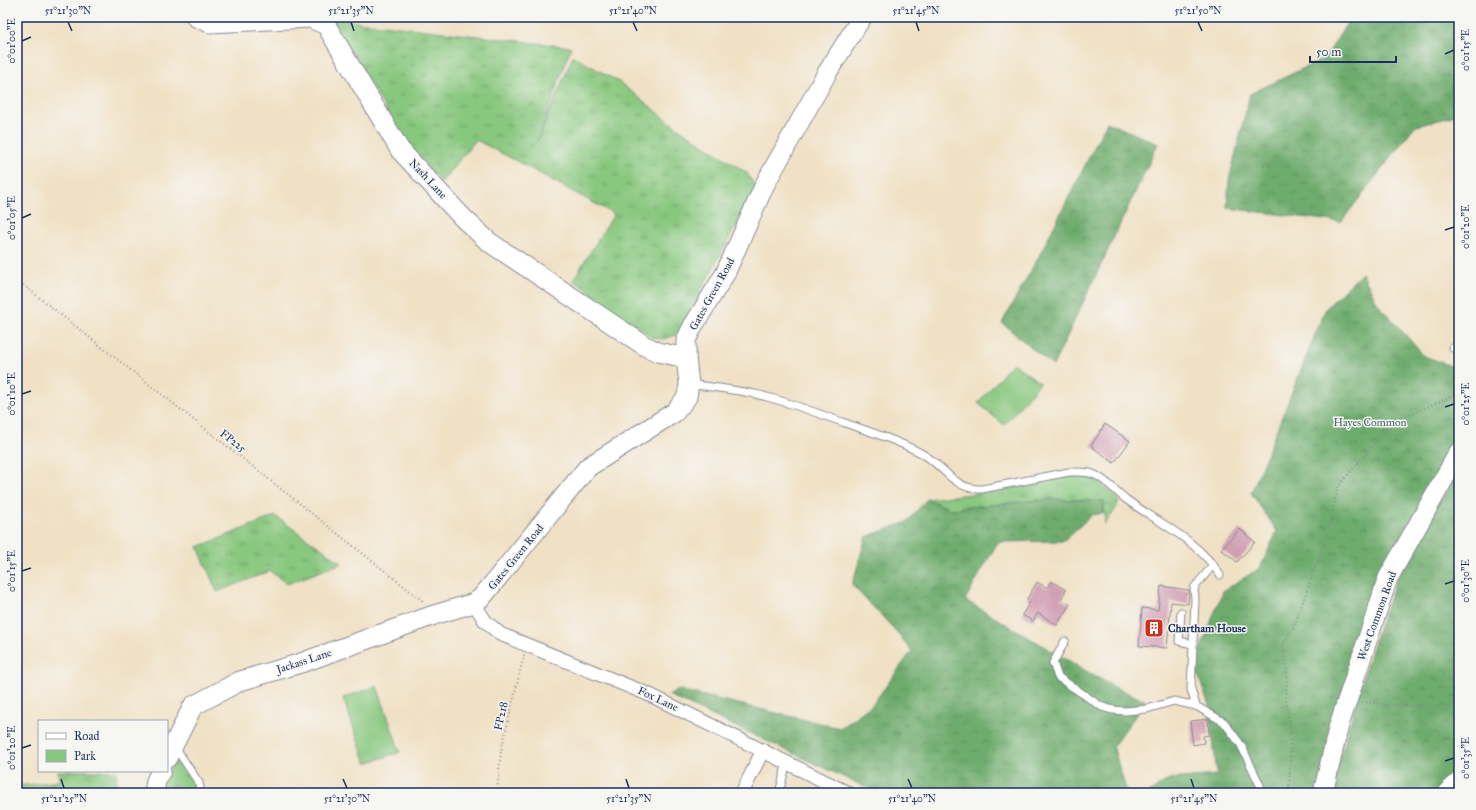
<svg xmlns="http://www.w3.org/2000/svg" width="1476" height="810" viewBox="0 0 1476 810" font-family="'IM FELL Great Primer',serif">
	<defs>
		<pattern id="grass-tufts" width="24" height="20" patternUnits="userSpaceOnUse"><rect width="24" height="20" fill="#88c77e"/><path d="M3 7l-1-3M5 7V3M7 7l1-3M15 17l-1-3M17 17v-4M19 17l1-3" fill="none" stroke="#6ea26a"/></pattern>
		<pattern id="forest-crowns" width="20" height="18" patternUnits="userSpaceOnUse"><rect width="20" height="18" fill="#6eac6d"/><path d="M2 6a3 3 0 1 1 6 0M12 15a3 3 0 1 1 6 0" fill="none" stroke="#5a8c5d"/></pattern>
	</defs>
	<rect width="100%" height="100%" fill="#f6f6f2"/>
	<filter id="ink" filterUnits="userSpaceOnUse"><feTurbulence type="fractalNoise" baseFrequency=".025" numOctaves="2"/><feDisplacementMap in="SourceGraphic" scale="8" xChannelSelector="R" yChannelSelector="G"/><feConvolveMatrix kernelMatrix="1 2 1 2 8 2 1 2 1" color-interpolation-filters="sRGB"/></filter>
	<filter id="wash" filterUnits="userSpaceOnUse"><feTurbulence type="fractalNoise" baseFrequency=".012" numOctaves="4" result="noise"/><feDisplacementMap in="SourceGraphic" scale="16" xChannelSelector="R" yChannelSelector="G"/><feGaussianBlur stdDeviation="0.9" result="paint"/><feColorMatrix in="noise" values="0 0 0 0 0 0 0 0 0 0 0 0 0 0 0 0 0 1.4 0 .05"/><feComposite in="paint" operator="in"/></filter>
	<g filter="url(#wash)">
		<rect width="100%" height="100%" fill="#f0e1c5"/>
		<g fill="url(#grass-tufts)" stroke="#527b6e">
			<polygon points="332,19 571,47 537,142 573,56 619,82 675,126 747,173 756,188 687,317 680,334 663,339 653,338 573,280 614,214 528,167 476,140 441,182 405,142"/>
			<polygon points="1078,476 1088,477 1099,482 1119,499 1117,507 1105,524 1104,501 1050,499 950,509 927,499 971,494 1061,477"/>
			<polygon points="275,516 342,563 287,584 270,571 217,592 198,547"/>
			<polygon points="177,756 194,781 188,793 158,793"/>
			<polygon points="58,771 117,771 116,793 17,793 17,786 59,781"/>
		</g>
		<g fill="url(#forest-crowns)" stroke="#446e66">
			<polygon points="1351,17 1459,17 1459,114 1414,127 1341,222 1227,208 1229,180 1250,94 1325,58"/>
			<polygon points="1107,122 1158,144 1053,366 1002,323 1040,254"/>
			<polygon points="1362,273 1378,304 1424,356 1459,369 1459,437 1380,576 1316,793 1149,793 1169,779 1217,775 1209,705 1194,665 1223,591 1260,568 1277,531 1251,493 1326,308"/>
			<polygon points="1459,467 1459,771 1436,793 1332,793 1339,761 1372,647 1396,580"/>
			<polygon points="927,499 950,509 1050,499 1104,501 1104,513 1092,515 1063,541 998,542 965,600 1112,686 1146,701 1113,746 1127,793 878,793 668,695 679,690 840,728 872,705 912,651 895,630 852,585 866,537 907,522"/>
		</g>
		<g fill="#88c77e" stroke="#527b6e">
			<polygon points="1013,363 1040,383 1004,425 978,403"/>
			<polygon points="377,686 400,752 366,763 343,698"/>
		</g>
		<g id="blocks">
			<g fill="#d19fb4">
				<polygon points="1105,424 1130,441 1114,463 1091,446"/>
				<polygon points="1240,529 1255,542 1237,562 1221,549"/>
				<polygon points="1051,581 1066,590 1061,599 1070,604 1057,625 1038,613 1033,621 1022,615 1030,602 1027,599 1037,582 1047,588"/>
				<polygon points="1161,586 1189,590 1188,604 1171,602 1167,648 1139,646 1142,608 1158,610"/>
				<polygon points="1208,719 1209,735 1203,736 1204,743 1193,745 1190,721"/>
			</g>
		</g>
	</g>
	<g filter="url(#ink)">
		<use href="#blocks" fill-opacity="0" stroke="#868892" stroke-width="1"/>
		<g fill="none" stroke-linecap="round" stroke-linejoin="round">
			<defs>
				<g id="lane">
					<polyline points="1453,348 1459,351"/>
					<path d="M690,384C715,388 743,390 767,397C794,404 819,414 845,423C871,432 897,440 921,453C944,465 953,490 982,489L1069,472C1077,472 1085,471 1093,474C1106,479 1116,492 1127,500C1159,523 1199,541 1220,575"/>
					<polyline points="1181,612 1179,641 1193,644"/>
					<polyline points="1065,641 1053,663 1058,677 1102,707 1113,710 1125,711 1147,709 1174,701 1196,706 1224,722 1241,745 1260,785 1261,793"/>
					<polyline points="1196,706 1191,689 1195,600 1194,588 1213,565"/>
					<polyline points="175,747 199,783 201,793"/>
					<polyline points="779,793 787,762"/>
				</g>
				<g id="street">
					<polyline points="474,603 485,621 500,634 650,695 848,793"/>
					<polyline points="742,793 763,750"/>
				</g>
				<g id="secondary">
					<polyline points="196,17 210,23 310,18 326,25 400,150 463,218 489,242 645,346 658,352 686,358"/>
					<polyline points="167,758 193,706 240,681 301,663 434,615 474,603 482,597 588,467 675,412 687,397 689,384 686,358 686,340 693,326 725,274 765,184 827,73 862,17"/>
					<polyline points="154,793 156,781 161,771"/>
					<polyline points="1323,793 1339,725 1388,578 1459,452"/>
					<polyline points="1447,793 1459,782"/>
				</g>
			</defs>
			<use href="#lane" stroke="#868892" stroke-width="9"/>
			<use href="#street" stroke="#868892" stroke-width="15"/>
			<use href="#secondary" stroke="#868892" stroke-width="21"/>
			<g stroke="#868892" stroke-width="2" stroke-dasharray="1 3" stroke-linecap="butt">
				<polyline points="17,280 424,602"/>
				<polyline points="1362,702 1447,709 1459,702"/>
				<polyline points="497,793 501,751 524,655"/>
				<polyline points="1289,793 1291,734 1286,698 1287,669 1283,644 1295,624 1327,534 1338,487 1391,423 1459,393"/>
			</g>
			<use href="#lane" stroke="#fff" stroke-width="7"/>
			<use href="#street" stroke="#fff" stroke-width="13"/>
			<use href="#secondary" stroke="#fff" stroke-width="19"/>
		</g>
	</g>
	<path fill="none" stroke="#1b2f5e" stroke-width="1.5" d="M68,22L72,31M351,22L354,31M633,22L637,31M916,22L919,31M1198,22L1202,31M22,41L31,37M1445,54L1454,50M22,218L31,214M1445,230L1454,227M22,394L31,391M1445,407L1454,404M22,571L31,568M1445,584L1454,581M22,748L31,745M1445,761L1454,758M61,779L64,788M343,779L347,788M626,779L629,788M908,779L912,788M1191,779L1194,788"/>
	<defs>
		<symbol id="building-square" viewBox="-11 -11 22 22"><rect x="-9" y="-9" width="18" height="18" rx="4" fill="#c8321e" stroke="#f6f6f2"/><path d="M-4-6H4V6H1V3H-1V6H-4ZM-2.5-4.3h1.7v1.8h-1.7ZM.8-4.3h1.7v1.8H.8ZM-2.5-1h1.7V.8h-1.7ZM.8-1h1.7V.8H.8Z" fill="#fff"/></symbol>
	</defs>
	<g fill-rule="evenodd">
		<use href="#building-square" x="1143" y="617" width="22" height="22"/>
	</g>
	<g text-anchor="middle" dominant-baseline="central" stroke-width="3" stroke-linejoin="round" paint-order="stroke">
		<g font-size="11" fill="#1b2f5e" stroke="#f6f6f2">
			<text transform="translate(428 179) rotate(47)">Nash Lane</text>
			<text transform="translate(712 294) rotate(-61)">Gates Green Road</text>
			<text transform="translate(233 441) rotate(38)">FP225</text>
			<text transform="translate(516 557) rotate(-51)">Gates Green Road</text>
			<text transform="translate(1377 616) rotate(-70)">West Common Road</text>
			<text transform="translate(304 661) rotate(-18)">Jackass Lane</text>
			<text transform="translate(658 699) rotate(25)">Fox Lane</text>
			<text transform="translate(501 716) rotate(-77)">FP218</text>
		</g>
		<g font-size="11" fill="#3c5d68" stroke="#f6f6f2">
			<text x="1370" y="422">Hayes Common</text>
		</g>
		<g font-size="11" font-weight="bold" fill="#1b2f5e" stroke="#f6f6f2" text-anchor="start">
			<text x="1168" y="628">Chartham House</text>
		</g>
	</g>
	<rect width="1476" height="810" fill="none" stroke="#f6f6f2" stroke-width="44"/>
	<rect x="38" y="720" width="130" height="52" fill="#f6f6f2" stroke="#9ea6b7"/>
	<rect x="46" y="733" width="20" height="6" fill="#ffffff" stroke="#9ea6b7"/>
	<text x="74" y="740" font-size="12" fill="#1b2f5e">Road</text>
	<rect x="46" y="750" width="20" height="12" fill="#88c77e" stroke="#9ea6b7"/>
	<text x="74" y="760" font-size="12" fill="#1b2f5e">Park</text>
	<path d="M1310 56v6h86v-6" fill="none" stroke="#1b2f5e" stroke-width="2"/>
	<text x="1316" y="56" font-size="12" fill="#1b2f5e" stroke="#f6f6f2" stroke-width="3" paint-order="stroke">50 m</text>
	<rect x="22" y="22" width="1432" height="766" fill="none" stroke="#1b2f5e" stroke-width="1.5"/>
	<g font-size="10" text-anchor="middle" fill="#1b2f5e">
		<text x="68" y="14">51°21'30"N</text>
		<text x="351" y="14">51°21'35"N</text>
		<text x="633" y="14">51°21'40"N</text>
		<text x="916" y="14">51°21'45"N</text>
		<text x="1198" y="14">51°21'50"N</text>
		<text transform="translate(11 41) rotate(-90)" y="4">0°01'00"E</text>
		<text transform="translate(1465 50) rotate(-90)" y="4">0°01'15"E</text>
		<text transform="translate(11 218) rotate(-90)" y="4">0°01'05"E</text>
		<text transform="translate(1465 227) rotate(-90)" y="4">0°01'20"E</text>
		<text transform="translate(11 394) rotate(-90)" y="4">0°01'10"E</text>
		<text transform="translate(1465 404) rotate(-90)" y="4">0°01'25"E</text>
		<text transform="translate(11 571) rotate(-90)" y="4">0°01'15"E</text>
		<text transform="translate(1465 581) rotate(-90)" y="4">0°01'30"E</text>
		<text transform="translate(11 748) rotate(-90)" y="4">0°01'20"E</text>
		<text transform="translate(1465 758) rotate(-90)" y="4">0°01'35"E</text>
		<text x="64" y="802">51°21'25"N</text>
		<text x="347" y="802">51°21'30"N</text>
		<text x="629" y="802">51°21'35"N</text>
		<text x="912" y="802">51°21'40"N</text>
		<text x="1194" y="802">51°21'45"N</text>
	</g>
</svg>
